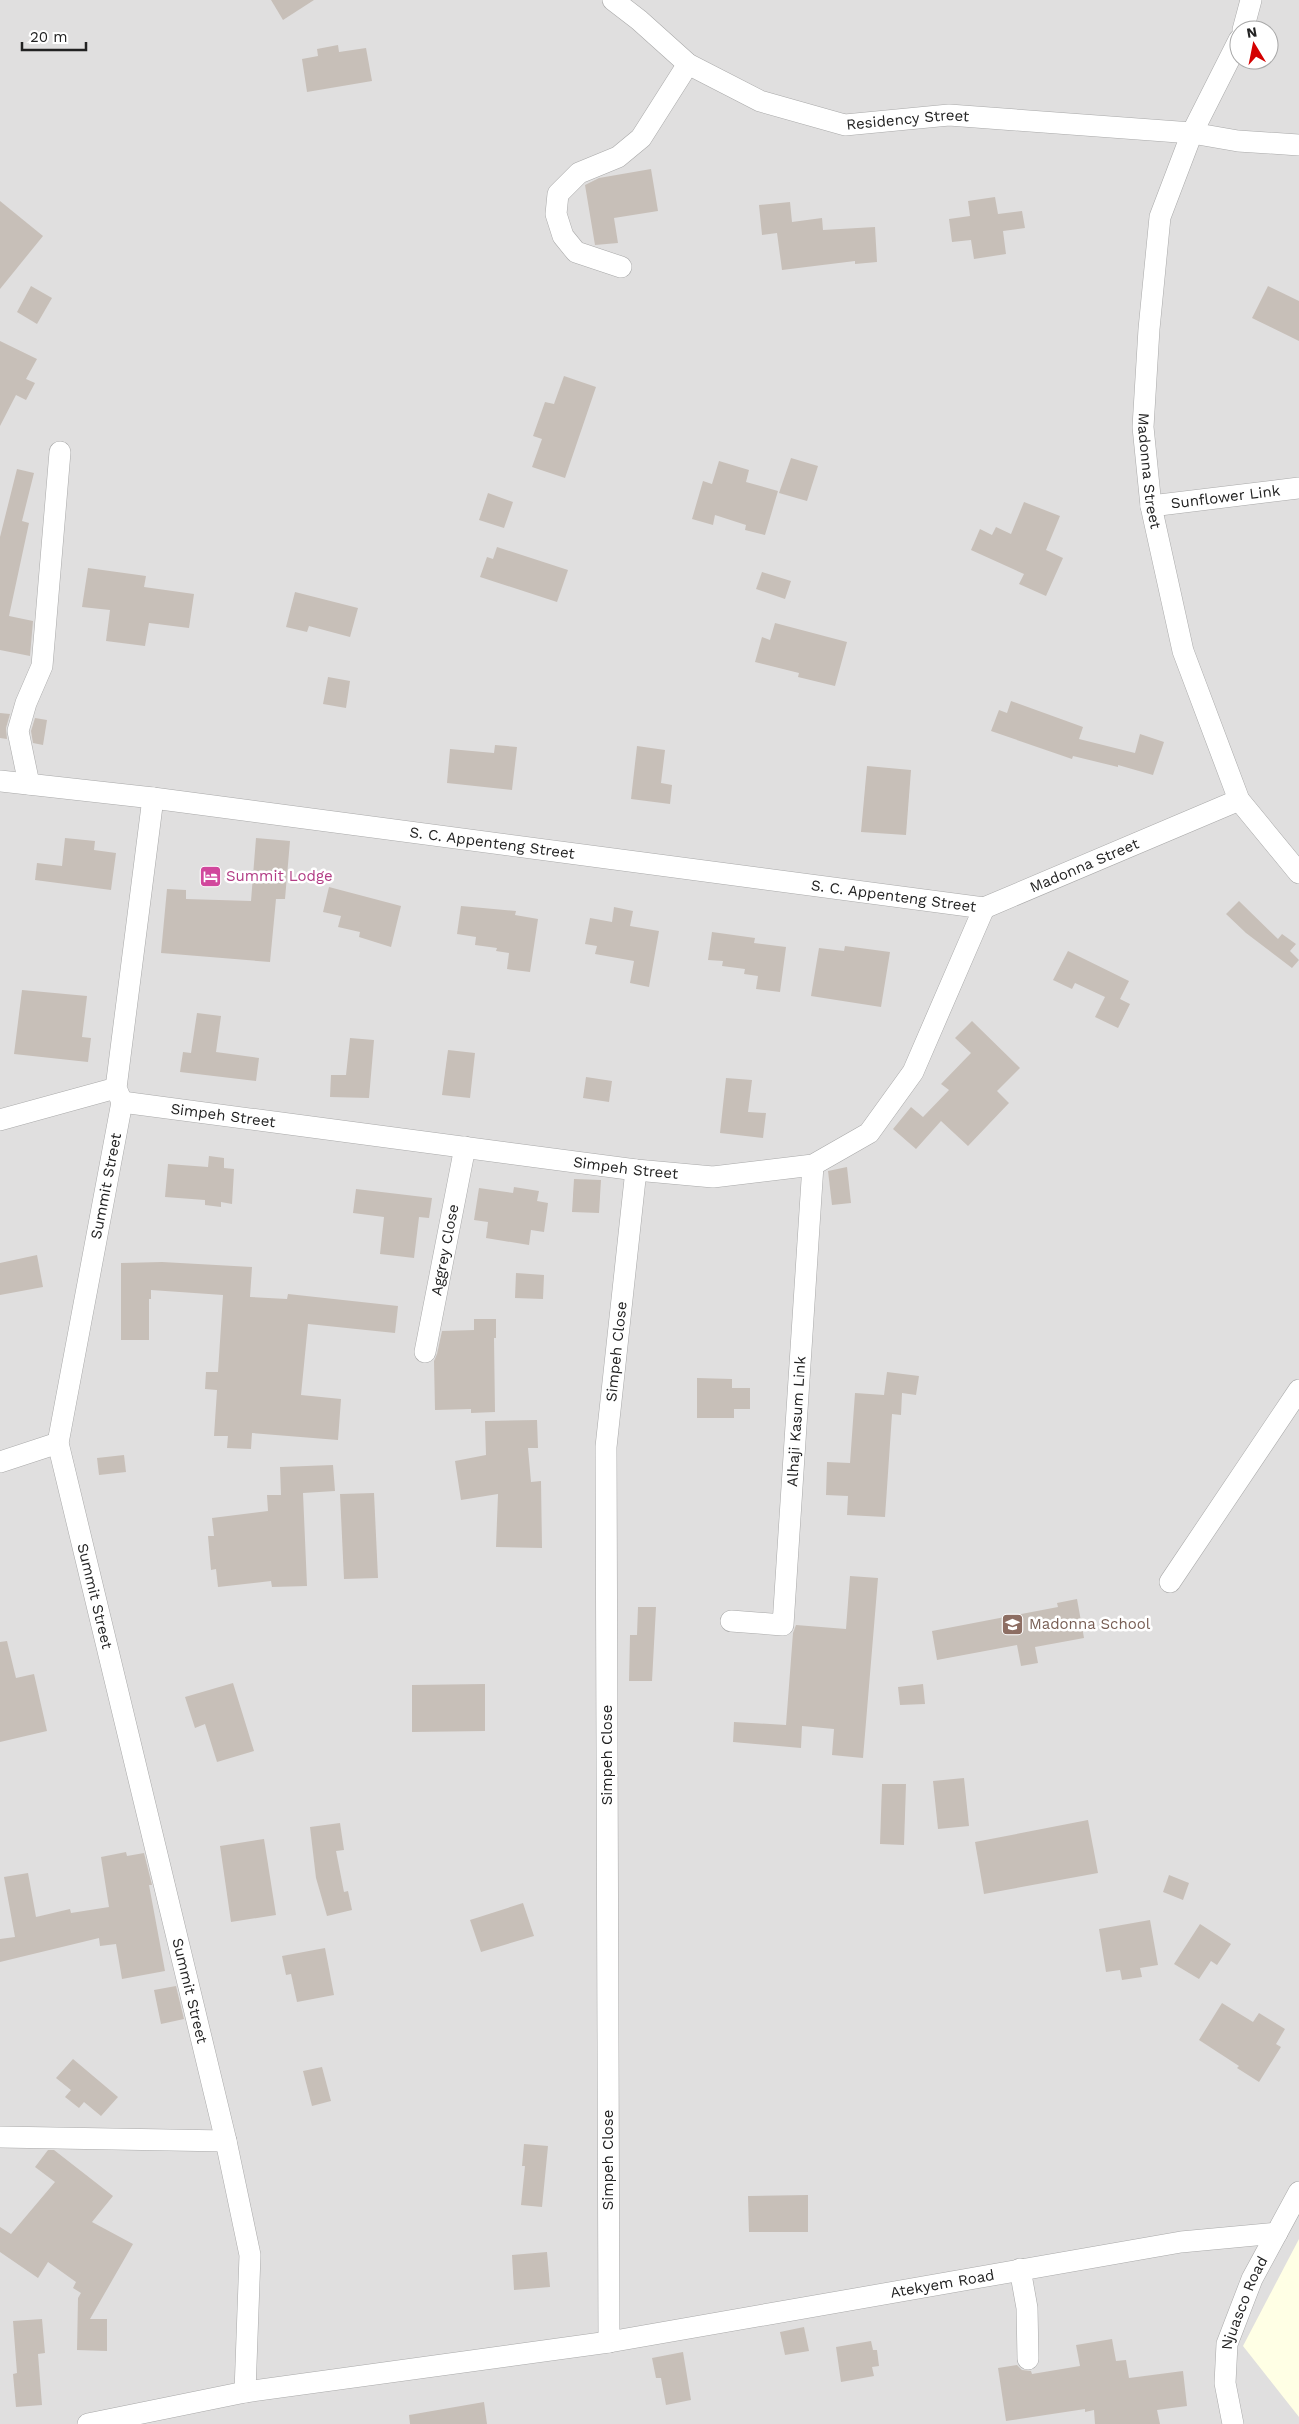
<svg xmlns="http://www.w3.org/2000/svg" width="1299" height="2424" viewBox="0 0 1299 2424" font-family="'Work Sans',sans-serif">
	<rect width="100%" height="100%" fill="#f2efe9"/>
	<path fill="#e0dfdf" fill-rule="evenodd" d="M0,0H1299V2424H0ZM1239,30H1269V60H1239Z"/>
	<polygon fill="#ffffe5" points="1299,2239 1299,2417 1243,2346"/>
	<g fill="#c7bfb8">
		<polygon points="271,0 314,0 283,20"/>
		<polygon points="338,45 339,52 366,48 372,81 307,92 302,59 318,56 317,49"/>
		<polygon points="651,169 658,211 614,218 618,243 595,245 585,185 599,178"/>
		<polygon points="995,197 998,214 1022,211 1025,228 1003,231 1006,254 974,259 971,240 952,242 949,219 970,216 968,201"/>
		<polygon points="0,201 43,236 0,289"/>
		<polygon points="790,202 792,222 822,218 823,230 875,227 877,262 855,264 855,261 782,270 777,233 762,235 759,205"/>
		<polygon points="31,286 52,298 37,324 17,312"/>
		<polygon points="1268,286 1299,301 1299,341 1252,318"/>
		<polygon points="0,341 37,359 26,379 35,383 26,400 16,395 0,426"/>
		<polygon points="564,376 596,387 565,478 532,467 542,439 533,436 545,402 554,404"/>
		<polygon points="791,458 818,466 807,501 779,493"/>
		<polygon points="719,461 749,470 746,482 778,491 765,535 745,530 746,525 715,515 713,525 692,519 703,481 712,484"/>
		<polygon points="17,469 34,473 22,521 29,523 9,616 33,621 30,656 0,650 0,537"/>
		<polygon points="488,493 513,502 504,528 479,520"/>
		<polygon points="1024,502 1060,516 1046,550 1063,558 1046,596 1019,584 1024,574 971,550 980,529 992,535 996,527 1011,534"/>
		<polygon points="497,547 568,570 557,602 480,577 487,557 493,559"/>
		<polygon points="88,568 146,576 144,587 194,594 189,628 149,623 145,646 106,641 110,610 82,607"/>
		<polygon points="762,572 791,581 785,599 756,589"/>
		<polygon points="295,592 358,608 350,637 309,626 307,632 286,627"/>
		<polygon points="775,623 847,642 835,686 798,677 799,673 755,662 762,637 770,640"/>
		<polygon points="328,677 350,681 346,708 323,704"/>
		<polygon points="1011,701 1083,727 1079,739 1135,753 1140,734 1164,742 1153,775 1118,765 1118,767 1073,756 1072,759 991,731 999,710 1007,713"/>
		<polygon points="0,713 10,714 6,728 7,739 0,738"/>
		<polygon points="35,718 47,720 43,745 33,743 31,731"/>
		<polygon points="495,745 517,747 512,790 447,783 450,749 494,753"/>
		<polygon points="637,746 665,750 661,783 672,785 670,804 631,799"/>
		<polygon points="867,766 911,770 906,835 861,832"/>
		<polygon points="65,838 95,841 94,850 116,853 111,890 35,880 37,863 62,866"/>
		<polygon points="256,838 290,841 285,899 276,899 270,962 161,953 167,889 186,890 186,899 251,901"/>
		<polygon points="329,887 401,906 391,947 359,937 360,932 338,927 341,916 323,912"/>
		<polygon points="1239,901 1278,939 1282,934 1296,944 1290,951 1299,960 1292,968 1246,933 1226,914"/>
		<polygon points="461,906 516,911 515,915 538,919 530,972 507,969 509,953 496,951 497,948 475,945 476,937 457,934"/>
		<polygon points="614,907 633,911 630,926 659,931 649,987 630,983 634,961 595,954 597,946 585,944 590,918 612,922"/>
		<polygon points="712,932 755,938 754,943 786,947 780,992 756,989 758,976 744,974 745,969 722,966 723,961 708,960"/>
		<polygon points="845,946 890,952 881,1007 811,996 819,948 844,951"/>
		<polygon points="1068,951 1129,981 1120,999 1130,1004 1118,1028 1095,1017 1105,997 1075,983 1072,989 1053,980"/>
		<polygon points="22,990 87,996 82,1037 91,1038 88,1062 14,1054"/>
		<polygon points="197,1013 221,1016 216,1052 259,1058 256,1081 180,1072 183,1052 191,1053"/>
		<polygon points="972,1021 1020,1068 997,1091 1009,1103 968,1146 941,1121 916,1149 893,1129 911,1107 923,1117 949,1090 941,1084 971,1053 955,1038"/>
		<polygon points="350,1038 374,1040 369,1098 330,1097 331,1075 346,1075"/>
		<polygon points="448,1050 475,1053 470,1098 442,1095"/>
		<polygon points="586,1077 612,1081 609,1102 583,1098"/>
		<polygon points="726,1078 752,1080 748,1112 766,1113 763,1138 720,1133"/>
		<polygon points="209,1156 224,1158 224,1168 234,1169 232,1204 221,1202 221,1207 205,1205 205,1200 165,1197 168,1164 208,1167"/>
		<polygon points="847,1167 851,1203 832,1205 828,1171"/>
		<polygon points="574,1179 601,1180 599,1213 572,1212"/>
		<polygon points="514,1187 539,1191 537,1201 548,1203 544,1232 531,1230 529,1245 486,1238 488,1222 474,1220 479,1188 513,1193"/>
		<polygon points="356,1189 432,1198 429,1218 419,1217 414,1258 380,1254 384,1217 353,1213"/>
		<polygon points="37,1255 43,1287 0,1295 0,1263"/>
		<polygon points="162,1262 252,1267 250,1297 287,1299 288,1294 398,1306 395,1333 308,1324 301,1395 341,1399 338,1440 252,1433 251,1449 227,1448 228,1436 214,1436 217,1390 205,1389 206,1372 218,1372 223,1295 151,1290 151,1299 149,1299 149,1340 121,1340 121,1263"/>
		<polygon points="516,1273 544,1275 543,1299 515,1298"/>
		<polygon points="474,1319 496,1319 496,1338 494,1338 495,1412 471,1413 471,1409 435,1410 434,1361 437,1354 442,1331 474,1330"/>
		<polygon points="887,1372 919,1376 916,1395 902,1393 901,1415 892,1414 885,1517 847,1515 848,1496 826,1495 827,1462 850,1463 855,1393 884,1395"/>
		<polygon points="697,1378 732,1379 732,1388 750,1388 750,1409 734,1409 734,1418 697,1418"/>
		<polygon points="537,1420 538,1448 528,1448 531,1482 541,1481 542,1548 496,1547 498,1494 461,1500 455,1461 486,1455 485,1421"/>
		<polygon points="124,1455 126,1472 99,1475 97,1458"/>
		<polygon points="333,1465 335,1491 303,1493 307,1586 272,1587 271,1581 218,1587 216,1569 211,1570 208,1536 214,1536 212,1518 268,1511 267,1495 281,1495 280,1467"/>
		<polygon points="374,1493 378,1578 344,1579 340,1494"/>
		<polygon points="850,1576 878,1578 863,1758 832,1755 834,1729 802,1726 801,1748 733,1742 734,1722 786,1725 793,1633 796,1625 846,1629"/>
		<polygon points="1077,1599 1084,1638 1035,1647 1038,1663 1021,1666 1017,1645 937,1660 932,1631 1058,1607 1057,1603"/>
		<polygon points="638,1607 656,1607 652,1681 629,1681 630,1635 637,1635"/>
		<polygon points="7,1641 16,1678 34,1674 47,1731 0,1742 0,1642"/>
		<polygon points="233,1683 254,1751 217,1762 205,1724 195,1728 185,1697"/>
		<polygon points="485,1684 485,1731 412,1732 412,1685"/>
		<polygon points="923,1684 925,1704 900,1705 898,1687"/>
		<polygon points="964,1778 969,1826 938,1829 933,1781"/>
		<polygon points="882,1784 906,1784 904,1845 880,1844"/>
		<polygon points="1088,1820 1098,1873 984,1894 975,1842"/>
		<polygon points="340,1823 344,1850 336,1851 344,1892 348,1891 352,1910 327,1916 316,1878 310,1827"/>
		<polygon points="264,1839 276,1915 231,1922 220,1846"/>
		<polygon points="126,1852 127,1856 144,1853 152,1885 149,1885 165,1971 122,1979 116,1944 100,1946 99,1938 0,1962 0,1939 15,1937 4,1877 28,1873 36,1917 70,1909 71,1913 109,1907 101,1857"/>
		<polygon points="1169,1875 1189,1883 1183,1900 1163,1892"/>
		<polygon points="523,1903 534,1936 481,1952 470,1920"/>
		<polygon points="1150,1920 1158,1965 1140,1968 1142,1977 1122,1980 1120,1970 1106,1972 1099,1929"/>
		<polygon points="1200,1924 1231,1944 1217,1965 1211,1961 1199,1979 1174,1964"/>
		<polygon points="325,1948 334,1995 297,2002 291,1974 286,1975 282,1956"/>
		<polygon points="176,1986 184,2019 161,2024 154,1990"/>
		<polygon points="1222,2003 1253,2022 1259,2013 1285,2029 1276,2044 1281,2047 1259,2082 1237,2068 1239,2066 1199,2040"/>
		<polygon points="73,2059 118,2097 101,2116 84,2102 79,2108 65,2097 71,2090 56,2078"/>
		<polygon points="322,2067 331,2101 312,2106 303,2071"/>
		<polygon points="524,2144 548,2146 542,2207 521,2205 525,2166 522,2166"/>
		<polygon points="48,2150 54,2150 113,2196 92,2222 133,2244 90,2319 107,2319 107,2351 77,2350 78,2298 81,2293 73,2288 76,2282 48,2262 38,2278 0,2252 0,2227 11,2234 55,2182 35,2167"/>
		<polygon points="808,2195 808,2232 749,2232 748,2196"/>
		<polygon points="547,2252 550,2287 514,2290 512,2255"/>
		<polygon points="42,2319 45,2353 38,2354 42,2405 16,2407 13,2374 17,2373 13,2321"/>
		<polygon points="804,2327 809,2351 785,2355 780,2332"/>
		<polygon points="1112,2339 1116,2361 1126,2360 1129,2378 1183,2371 1187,2406 1157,2410 1160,2424 1095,2424 1094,2410 1085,2412 1085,2409 1006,2421 998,2368 1017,2365 1022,2370 1031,2371 1032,2374 1080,2366 1076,2345"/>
		<polygon points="871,2341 873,2350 877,2350 879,2366 872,2367 874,2376 841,2382 836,2347"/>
		<polygon points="683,2352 691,2400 666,2405 661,2378 656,2378 652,2358"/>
		<polygon points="484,2402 487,2424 410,2424 409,2415"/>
	</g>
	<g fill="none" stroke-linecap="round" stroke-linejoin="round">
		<defs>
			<g id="minor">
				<path id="s1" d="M613,0L639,20L688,64L760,101L845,125L949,115L1192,133L1238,141L1299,145"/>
				<polyline points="1243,30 1251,0"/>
				<path id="s2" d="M1239,40L1192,133L1160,217L1149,329L1143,427L1151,506L1183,651L1239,800L1299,873"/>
				<polyline points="621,267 576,252 563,236 556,214 558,194 579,173 618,157 641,138 688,64"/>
				<path id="s3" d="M1151,506L1299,488"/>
				<path id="s4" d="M0,781L153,798L984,908"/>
				<polyline points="29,784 18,731 26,703 42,666 60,452"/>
				<path id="s5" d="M153,798L116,1088L122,1102L58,1443L226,2141L250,2255L245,2392"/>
				<path id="s6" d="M984,908L1239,800"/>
				<path id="s7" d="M122,1102L636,1170L713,1177L813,1165L869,1133L913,1072L984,908"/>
				<polyline points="0,1120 116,1088"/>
				<path id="s8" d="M425,1352L465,1147"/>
				<polyline points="0,1462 58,1443"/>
				<polyline points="1170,1582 1299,1390"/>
				<path id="s9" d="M731,1621L783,1625L813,1165"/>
				<polyline points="0,2137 226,2141"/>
				<polyline points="1020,2269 1027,2308 1028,2359"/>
				<path id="s10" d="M609,2342L606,1447L636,1170"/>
				<path id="s11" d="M88,2424L245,2392L609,2342L1181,2242L1277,2233"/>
				<path id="s12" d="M1233,2424L1225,2383L1227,2344L1252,2279L1299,2192"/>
			</g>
		</defs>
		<use href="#minor" stroke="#a9a9a9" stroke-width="22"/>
		<use href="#minor" stroke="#fff" stroke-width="21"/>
	</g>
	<defs>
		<symbol id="hotel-square" viewBox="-11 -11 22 22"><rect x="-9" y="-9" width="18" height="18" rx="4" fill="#d1479c" stroke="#fff"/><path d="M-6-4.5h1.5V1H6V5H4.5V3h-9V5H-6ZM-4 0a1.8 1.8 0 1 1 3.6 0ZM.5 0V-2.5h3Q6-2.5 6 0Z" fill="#fff"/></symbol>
		<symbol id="school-square" viewBox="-11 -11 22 22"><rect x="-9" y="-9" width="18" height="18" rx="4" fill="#8d6e63" stroke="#fff"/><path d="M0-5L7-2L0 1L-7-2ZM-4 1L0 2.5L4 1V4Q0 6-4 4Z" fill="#fff"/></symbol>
	</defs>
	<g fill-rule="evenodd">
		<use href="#hotel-square" x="198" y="864" width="25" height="25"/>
		<use href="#school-square" x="1000" y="1612" width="25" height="25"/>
	</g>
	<g text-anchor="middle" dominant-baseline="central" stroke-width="5" stroke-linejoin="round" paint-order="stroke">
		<g font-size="15" fill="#222" stroke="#fff">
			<text stroke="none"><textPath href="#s1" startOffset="331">Residency Street</textPath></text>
			<text stroke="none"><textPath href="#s2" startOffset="449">Madonna Street</textPath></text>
			<text stroke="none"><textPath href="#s3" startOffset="75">Sunflower Link</textPath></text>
			<text stroke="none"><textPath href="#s4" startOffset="496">S. C. Appenteng Street</textPath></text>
			<text stroke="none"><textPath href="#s6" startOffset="109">Madonna Street</textPath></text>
			<text stroke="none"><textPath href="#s4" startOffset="901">S. C. Appenteng Street</textPath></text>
			<text stroke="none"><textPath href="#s7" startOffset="102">Simpeh Street</textPath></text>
			<text stroke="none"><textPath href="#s7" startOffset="508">Simpeh Street</textPath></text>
			<text transform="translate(106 1186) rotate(-79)">Summit Street</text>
			<text stroke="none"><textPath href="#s8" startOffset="104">Aggrey Close</textPath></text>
			<text stroke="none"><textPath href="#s10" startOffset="991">Simpeh Close</textPath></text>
			<text stroke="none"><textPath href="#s9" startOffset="256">Alhaji Kasum Link</textPath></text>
			<text stroke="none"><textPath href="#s5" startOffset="812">Summit Street</textPath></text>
			<text transform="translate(607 1755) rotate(-90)">Simpeh Close</text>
			<text stroke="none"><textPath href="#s5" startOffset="1218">Summit Street</textPath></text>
			<text transform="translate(608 2160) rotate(-90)">Simpeh Close</text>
			<text stroke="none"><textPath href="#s11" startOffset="866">Atekyem Road</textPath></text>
			<text stroke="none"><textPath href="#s12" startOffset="125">Njuasco Road</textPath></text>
		</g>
		<g font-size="15" fill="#b23c85" stroke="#fff" text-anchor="start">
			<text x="226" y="876">Summit Lodge</text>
		</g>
		<g font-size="15" fill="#785e54" stroke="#fff" text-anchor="start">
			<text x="1029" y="1624">Madonna School</text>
		</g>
	</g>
	<g transform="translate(1254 45) rotate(350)"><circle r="24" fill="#ffffff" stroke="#a7a7a7"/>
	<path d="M0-4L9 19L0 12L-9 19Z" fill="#d40000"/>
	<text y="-8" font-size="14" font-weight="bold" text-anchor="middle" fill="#222222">N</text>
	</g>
	<path d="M22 42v8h64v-8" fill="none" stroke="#222222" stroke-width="2.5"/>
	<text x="30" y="42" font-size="15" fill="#222222" stroke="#ffffff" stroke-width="4" paint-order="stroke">20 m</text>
</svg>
